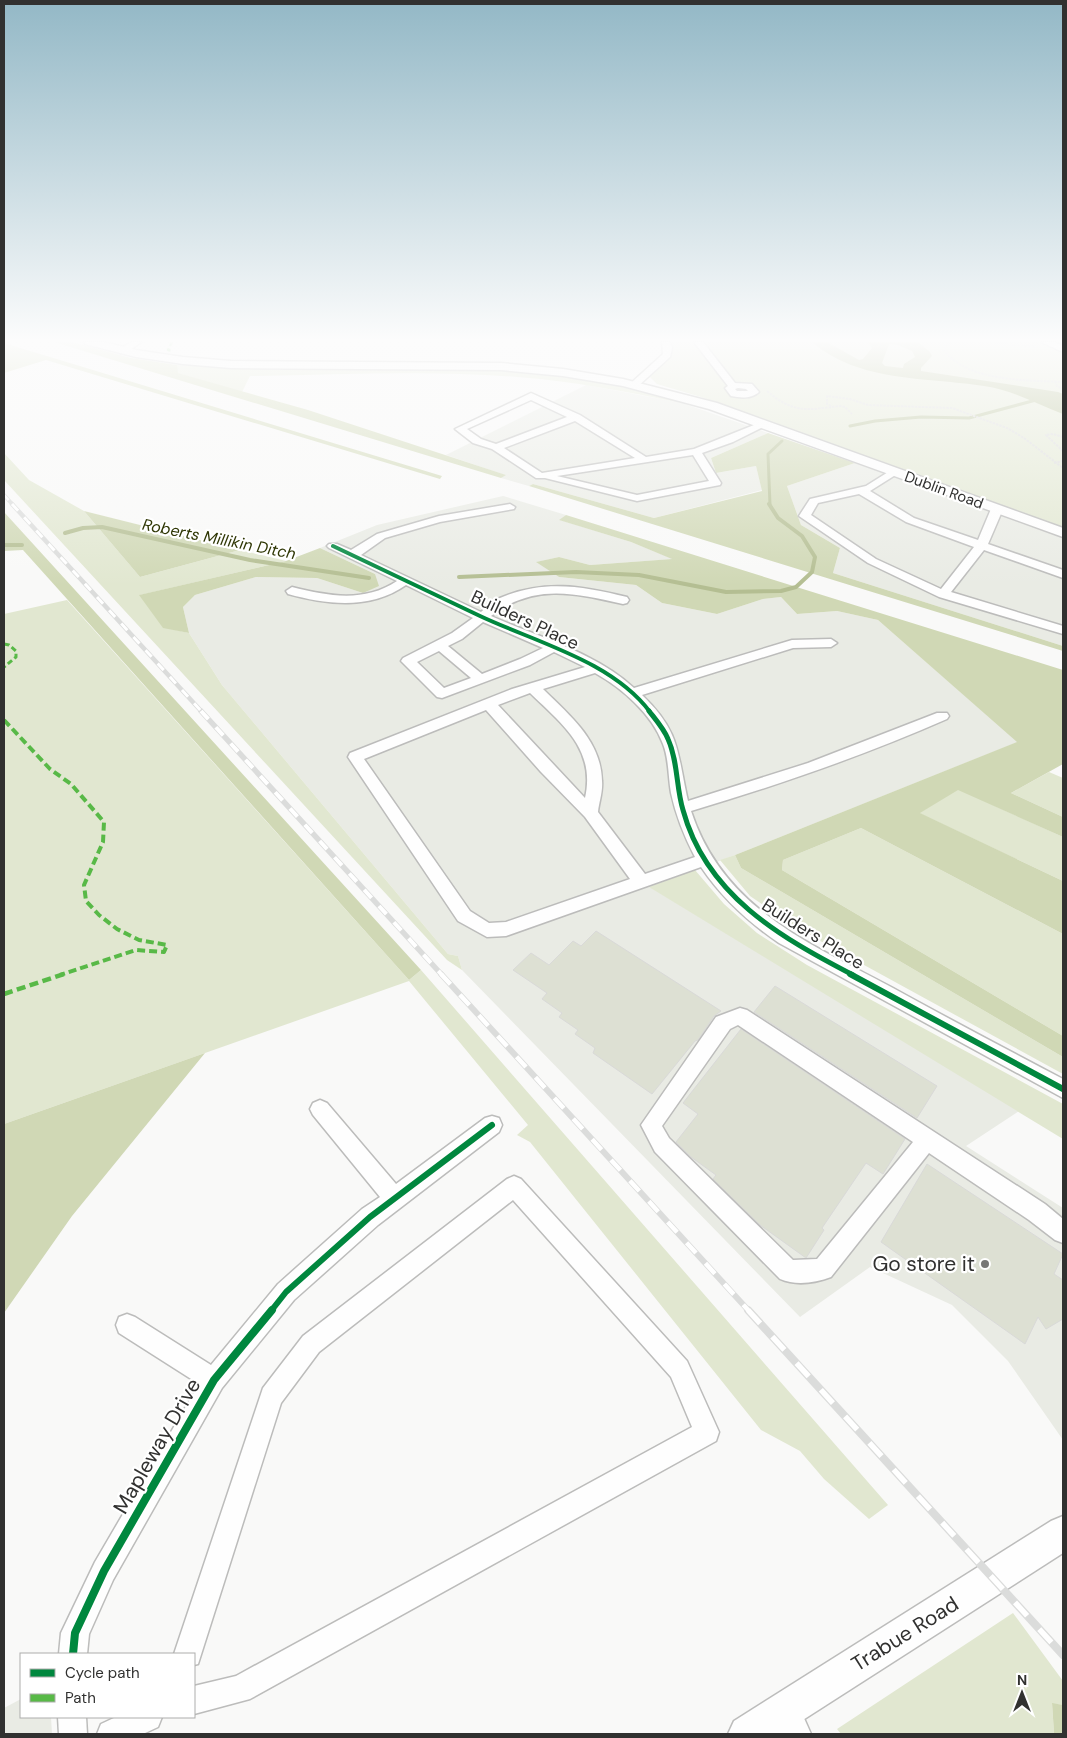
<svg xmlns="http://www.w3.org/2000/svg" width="1067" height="1738" viewBox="0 0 1067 1738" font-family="'DM Sans',sans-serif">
	<rect width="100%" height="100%" fill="#f9f9f8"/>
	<g fill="#e9ebe4">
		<polygon points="586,385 682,403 768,433 711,458 716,473 756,466 762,490 654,518 533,484 529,486 501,478 505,475 446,455"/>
		<polygon points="855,463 1063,538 1063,646 833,573 840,548 801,525 787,486"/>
		<polygon points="503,496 566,515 560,520 631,542 673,559 590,565 559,557 537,562 559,577 636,585 662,603 717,614 763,599 781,597 797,614 837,611 878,620 1018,742 735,855 650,887 1019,1111 966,1146 1063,1208 1063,1440 1008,1361 952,1305 870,1267 800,1317 462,970 458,956 448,954 222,685 189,633 183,607 195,595 256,577 317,578 363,593 375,574 320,548 377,525"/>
		<polygon points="21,1699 21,1717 51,1717 52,1734 4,1734 4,1708"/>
	</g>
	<g fill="#e1e7d0">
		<path d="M670,342H1063V528L701,397L657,384L650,377C659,368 675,356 670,342Z"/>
		<path d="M177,365L278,370L443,367L488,369L568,376L615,385L682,403C627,392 573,381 517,377C428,370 339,375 250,376L242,392L177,373Z"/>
		<polygon points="4,453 29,480 84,511 140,577 240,550 286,561 140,595 163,627 189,633 222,685 448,954 458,956 462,970 447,960 4,480"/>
		<polygon points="67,600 409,980 421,970 888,1505 869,1519 824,1479 800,1451 761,1430 530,1142 517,1135 528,1125 409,981 4,1124 4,614"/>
		<polygon points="1049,772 1063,778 1063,817 1011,793"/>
		<polygon points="958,789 1063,837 1063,881 919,813"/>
		<polygon points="861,828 1063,934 1063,1036 782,870 783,860"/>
		<polygon points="735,855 741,868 1063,1057 1063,1074 802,931 750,896 720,860"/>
		<polygon points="695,870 724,904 757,933 807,965 1063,1104 1063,1139 649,887"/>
		<polygon points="1013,1613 1063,1681 1063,1705 1052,1704 1054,1734 841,1734 837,1729"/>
	</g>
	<g fill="#d0d8b5">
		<polygon points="54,342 72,342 131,358 177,365 178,373 308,410 506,475 501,478"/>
		<polygon points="4,343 442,476 440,479 46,360 4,373"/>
		<polygon points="768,433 855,463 787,486 801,525 840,548 833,573 1063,646 1063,651 529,486 533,484 654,518 762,491 756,466 716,473 711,458"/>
		<polygon points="84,511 240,550 140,577"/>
		<polygon points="4,512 421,970 409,980 23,550 4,551"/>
		<polygon points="566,515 1063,670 1063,764 1011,793 1063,817 1063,837 958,790 920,813 1063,881 1063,934 861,828 783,860 782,870 1063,1036 1063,1057 741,868 735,855 1017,742 878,620 837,611 797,614 781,597 763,599 717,614 662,603 636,585 559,577 536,562 559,557 590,565 672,559 631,542 559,520"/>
		<polygon points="320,548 375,574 379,586 363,593 317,578 256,577 195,595 183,607 189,633 163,628 139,595 286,561"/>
		<polygon points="205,1053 72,1216 4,1313 4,1124"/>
		<polygon points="1052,1703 1063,1705 1063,1734 1054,1734"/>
	</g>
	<path fill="#b4be92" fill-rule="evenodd" d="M812,342H827L859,360L863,359L872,348L868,342H918L930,352L932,356L921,368V371L1058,392L1063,394V414C1037,404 1013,390 984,386C927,377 860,383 812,342ZM889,344L898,345L912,351L915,357L904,364L903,368L885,366L882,363Z"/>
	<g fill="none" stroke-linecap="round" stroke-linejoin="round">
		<g stroke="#b4be92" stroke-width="3">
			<polyline points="850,426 875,421 921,417 969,418 1036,400"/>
			<polyline points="770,505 768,454 782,441"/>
		</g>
		<g stroke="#b4be92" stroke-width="4">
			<polyline points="65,533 83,528 102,527 250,560 369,578"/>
			<polyline points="4,545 22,545"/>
			<polyline points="459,577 576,572 639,575 726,592 781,591 796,587 812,572 815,557 802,536 778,518 769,504"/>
		</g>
	</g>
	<g fill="#dde0d3" stroke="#d9d9d8">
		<polygon points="596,931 721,1011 714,1016 698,1040 695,1041 652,1094 593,1053 595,1048 575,1034 578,1030 559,1017 562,1013 542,999 547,993 513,970 531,953 549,965 573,941 581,946"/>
		<polygon points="775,986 937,1086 917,1118 754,1012"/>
		<polygon points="741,1029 905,1139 883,1174 866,1163 822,1228 824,1230 806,1258 760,1225 713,1179 716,1175 691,1157 676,1142 698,1114 683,1103"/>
		<polygon points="927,1164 1063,1254 1054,1274 1063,1280 1063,1319 1046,1329 1038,1317 1025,1344 881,1242"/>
	</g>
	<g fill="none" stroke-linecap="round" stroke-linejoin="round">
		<defs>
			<g id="minor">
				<polygon points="131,342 141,342 126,353 120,353 120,349"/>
				<polygon points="662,342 670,342 672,348 670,357 637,387 631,387 631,383 663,354"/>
				<path d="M694,342H703L735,383L752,384L759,392C751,399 741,398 731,396L725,388L728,386ZM738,388L746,389L748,391H737L735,389Z"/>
				<polygon points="1041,342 1054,342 1063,346 1063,352"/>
				<path d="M531,393L580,415L646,457L694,449L759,423H765L767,425L733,442L702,453L721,483L720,485L637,501L545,478H536L492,449L473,443L455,429ZM531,400L567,417L496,444L481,439L467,429ZM575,421L635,458L542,473L504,448ZM693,455L709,481L637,495L557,476Z"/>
				<path d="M893,469L897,470L898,472L897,474L870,491L914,518L978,540L991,509L997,506L1001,507L1003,509L988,544L1063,570V578L984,550L951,592L1063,626V634L939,597L868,563L799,516L810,499L866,486ZM859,494L906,522L974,547L941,589L876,559L811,515L818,503Z"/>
				<path d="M510,504L515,507L514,509L440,522L385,538L361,555L481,612C487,607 493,601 500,598C543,579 583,586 627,597L629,600L627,603L623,604C574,593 534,583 491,616C538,637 595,652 634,688L792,640L831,639L837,643L831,647L793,648L642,695C681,732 677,753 688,801L808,763L937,713H947L949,716L947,719C863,756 778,785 691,811C723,909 809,943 893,988C949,1019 1006,1049 1063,1079V1098L779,943C748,922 722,898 701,867L506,936L487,937L458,921L348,757L350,753L512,689L585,667L554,652L530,665L442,698L437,697L401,661L403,658L452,633L473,618L406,585C370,610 328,605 288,594L286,591L292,587C328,596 364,603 397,581L329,548L327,546L329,544H337L351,550L377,534L439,516ZM483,622L543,648L520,659L482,674L448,646L462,639ZM439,651L471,678L444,688L417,662ZM595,673C622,688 652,714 663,744C669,759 668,776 671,793C676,816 684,836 695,857L645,874L598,812C599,802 603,792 602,781C601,740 570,716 543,689ZM530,693C562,724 596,749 585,798L498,705ZM486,710L541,772L585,817L630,879L506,922L489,923L470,911L364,759Z"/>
				<path d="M740,1008L747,1010L1045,1204L1063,1219V1243L1055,1240L1029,1220L929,1153L831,1277C815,1283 796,1286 780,1279L655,1152L641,1125L716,1017ZM738,1025L913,1142L817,1259L793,1260L669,1138L662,1126L730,1029Z"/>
				<polygon points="320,1100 327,1103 396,1184 485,1118 492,1116 499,1118 502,1125 499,1132 378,1225 294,1300 222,1388 113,1580 89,1634 87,1654 59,1654 61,1633 95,1562 199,1384 119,1333 116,1325 119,1317 127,1314 135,1317 211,1365 278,1284 362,1209 380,1197 313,1115 310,1109 313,1103"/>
				<polygon points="514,1176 521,1179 687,1361 719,1432 716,1441 250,1699 194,1714 194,1686 236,1676 692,1427 671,1377 513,1200 319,1352 281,1403 198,1664 194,1665 194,1654 174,1654 263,1388 303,1336 507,1179"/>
				<polygon points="786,1696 796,1700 811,1734 782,1734 772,1710 776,1700"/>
				<polygon points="58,1717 86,1717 87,1734 59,1734"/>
				<polygon points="116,1717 162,1717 158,1727 143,1734 97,1734 101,1724"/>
			</g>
			<g id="major">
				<polygon points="84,342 104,342 136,350 183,357 231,361 501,363 563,369 623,379 717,403 1063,528 1063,537 709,409 623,386 563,376 501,370 231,368 183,364 136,357 85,344"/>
				<polygon points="1063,1516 1063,1553 781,1734 728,1734 734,1721 1051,1521"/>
			</g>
		</defs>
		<use href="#minor" stroke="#bcbcbb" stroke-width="3"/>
		<use href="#major" stroke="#bcbcbb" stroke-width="3"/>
		<g stroke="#d9d9d8" stroke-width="2" stroke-dasharray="2.5 1" stroke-linecap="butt">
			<path d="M951,342L946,345L944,350C967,382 1027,380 1063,382"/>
			<polyline points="986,342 1038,347"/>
			<polyline points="1055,381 1057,386 1063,389"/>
			<path d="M767,391C794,414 807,410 840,406L845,407L852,414"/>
			<polyline points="831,406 827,404 827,396 850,399 868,405 952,408 1007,428 1024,438 1063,468"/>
			<polyline points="1063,437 1053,434 1046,435 1063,451"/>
			<polyline points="1054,463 1063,461"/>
		</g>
		<use href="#minor" fill="#fefefe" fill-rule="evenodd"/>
		<use href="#major" fill="#fefefe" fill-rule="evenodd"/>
		<defs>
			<polyline id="rail-far4" points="4,495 13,505"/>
			<polyline id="rail-far3" points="12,504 202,712"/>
			<polyline id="rail-far2" points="201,711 442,975"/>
			<polyline id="rail-far1" points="441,974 749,1311"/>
			<polyline id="rail" points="748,1310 1063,1655"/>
		</defs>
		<use href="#rail-far4" stroke="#dbdcdb" stroke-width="4"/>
		<use href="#rail-far3" stroke="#dbdcdb" stroke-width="4.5"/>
		<use href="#rail-far2" stroke="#dbdcdb" stroke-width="5.5"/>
		<use href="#rail-far1" stroke="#dbdcdb" stroke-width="6"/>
		<use href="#rail" stroke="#dbdcdb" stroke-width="8"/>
		<use href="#rail-far4" stroke="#fff" stroke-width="2.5" stroke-dasharray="7" stroke-linecap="butt"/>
		<use href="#rail-far3" stroke="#fff" stroke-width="3" stroke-dasharray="9" stroke-linecap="butt"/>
		<use href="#rail-far2" stroke="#fff" stroke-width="4" stroke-dasharray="11" stroke-linecap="butt"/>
		<use href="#rail-far1" stroke="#fff" stroke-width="4.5" stroke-dasharray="14" stroke-linecap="butt"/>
		<use href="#rail" stroke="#fff" stroke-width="5.5" stroke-dasharray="18" stroke-linecap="butt"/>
		<polyline stroke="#58b947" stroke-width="2.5" stroke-dasharray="4.5 2.5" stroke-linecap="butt" points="172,342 168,350 173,351"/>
		<polyline stroke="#58b947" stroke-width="3" stroke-dasharray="5.5 3" stroke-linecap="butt" points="4,644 9,645 16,651 16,657 4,667"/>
		<polyline stroke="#58b947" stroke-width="4" stroke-dasharray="8 4" stroke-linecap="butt" points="4,720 50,769 71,784 104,822 103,842 84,885 86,901 99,915 117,929 139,940 167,945 164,952 136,950 60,975"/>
		<polyline stroke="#58b947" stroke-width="4.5" stroke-dasharray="9 4.5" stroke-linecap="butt" points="4,994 64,974"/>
		<defs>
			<path id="cycleway-far3" d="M333,546C382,569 431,593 480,616C535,642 612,661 650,712"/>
			<path id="cycleway-far2" d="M649,711C656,720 664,729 668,739C678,761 676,787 683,810C706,895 780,937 853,975"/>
			<g id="cycleway-far1">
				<polyline points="850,974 1063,1089"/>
				<polyline points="271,1311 286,1292 370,1217 492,1125"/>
			</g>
			<polyline id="cycleway" points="73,1654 75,1633 104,1571 214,1380 272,1310"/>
		</defs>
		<use href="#cycleway-far3" stroke="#fff" stroke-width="6"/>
		<use href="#cycleway-far2" stroke="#fff" stroke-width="8"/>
		<use href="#cycleway-far1" stroke="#fff" stroke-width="9"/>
		<use href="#cycleway" stroke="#fff" stroke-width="11"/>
		<use href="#cycleway-far3" stroke="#00873e" stroke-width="4"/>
		<use href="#cycleway-far2" stroke="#00873e" stroke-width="5"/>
		<use href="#cycleway-far1" stroke="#00873e" stroke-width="6"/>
		<use href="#cycleway" stroke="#00873e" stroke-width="8"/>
	</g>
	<linearGradient id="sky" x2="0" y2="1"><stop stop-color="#93b8c6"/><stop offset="0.58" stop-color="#fcfcfc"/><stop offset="1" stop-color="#fcfcfc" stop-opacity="0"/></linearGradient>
	<rect width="1067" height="586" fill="url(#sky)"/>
	<circle fill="#777776" stroke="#fff" stroke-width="2" cx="985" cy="1264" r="5"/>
	<g text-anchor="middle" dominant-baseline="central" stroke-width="4.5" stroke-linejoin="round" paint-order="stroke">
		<g font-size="15" fill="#313130" stroke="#fff">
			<text transform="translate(944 490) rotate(20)">Dublin Road</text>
		</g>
		<g font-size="16" font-style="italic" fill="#2f3705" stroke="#fff">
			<text transform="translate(219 539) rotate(11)">Roberts Millikin Ditch</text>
		</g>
		<g font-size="18" fill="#313130" stroke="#fff">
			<text transform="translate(525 620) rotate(25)">Builders Place</text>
			<text transform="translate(813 934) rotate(32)">Builders Place</text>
		</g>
		<g font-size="21" fill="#313130" stroke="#fff" text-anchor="end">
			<text x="975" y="1264">Go store it</text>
		</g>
		<g font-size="21" fill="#313130" stroke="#fff">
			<text transform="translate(157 1446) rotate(-60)">Mapleway Drive</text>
			<text transform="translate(905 1634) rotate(-32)">Trabue Road</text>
		</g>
	</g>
	<rect width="1067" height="1738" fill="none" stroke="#313130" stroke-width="10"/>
	<rect x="20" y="1653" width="175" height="65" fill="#ffffff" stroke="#adadac"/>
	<rect x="30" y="1669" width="25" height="8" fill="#00873e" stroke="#adadac"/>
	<text x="65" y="1678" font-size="15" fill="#313130">Cycle path</text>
	<rect x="30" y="1694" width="25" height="8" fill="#58b947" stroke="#adadac"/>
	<text x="65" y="1703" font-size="15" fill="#313130">Path</text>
	<g transform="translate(1022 1693)" stroke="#ffffff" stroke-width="4" paint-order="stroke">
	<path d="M0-4L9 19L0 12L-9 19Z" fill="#313130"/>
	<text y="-8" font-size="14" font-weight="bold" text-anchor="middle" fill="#313130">N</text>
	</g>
</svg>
